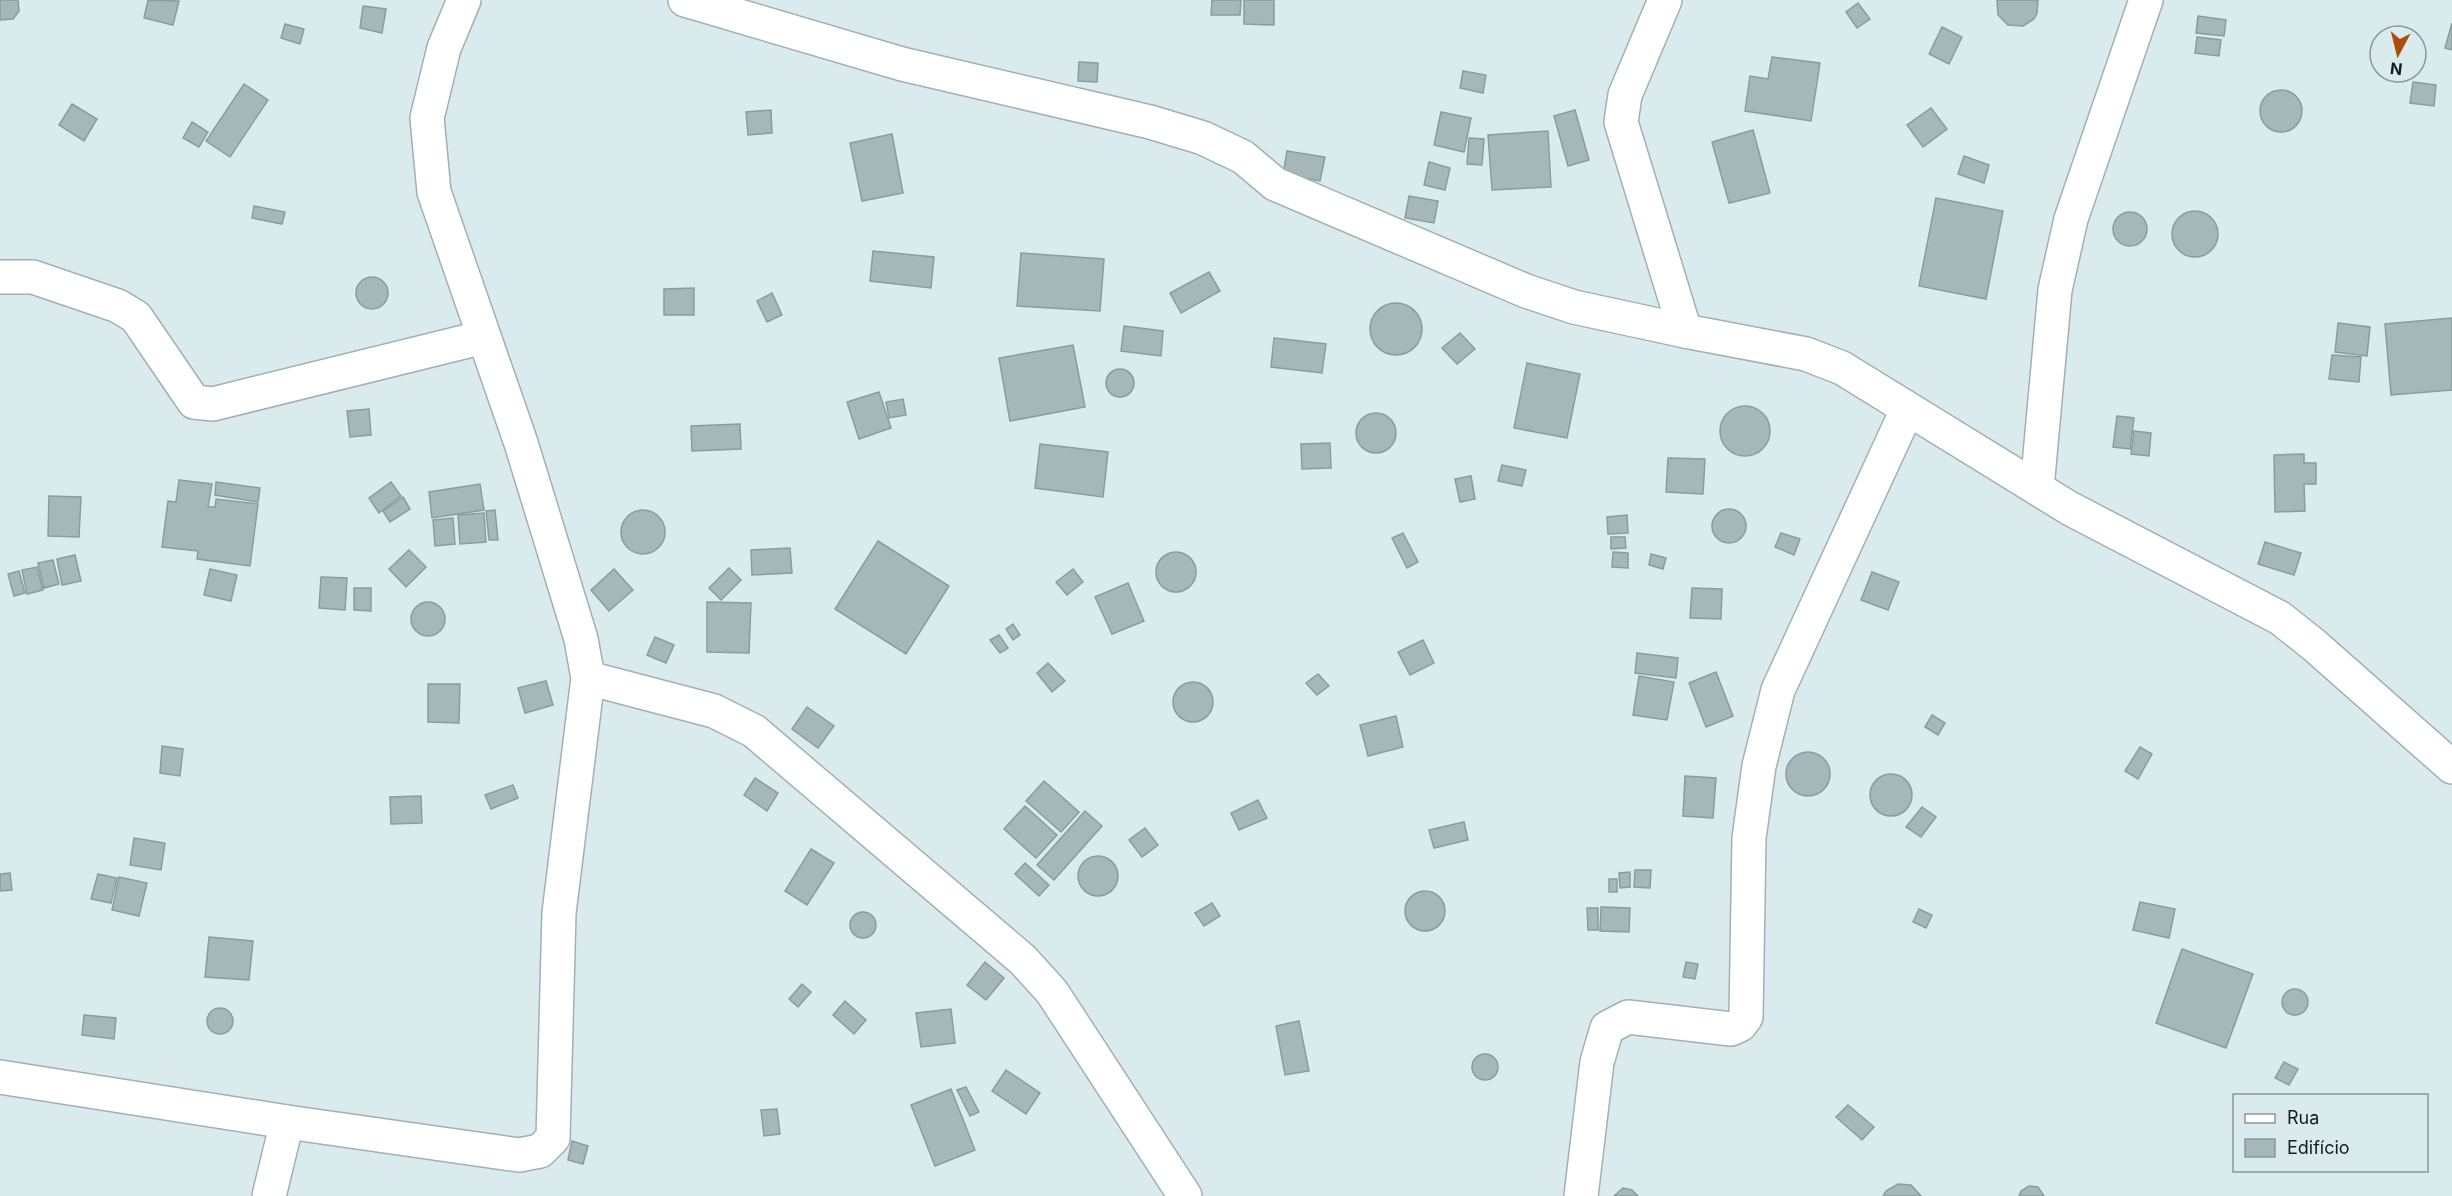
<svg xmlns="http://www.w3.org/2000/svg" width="2452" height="1196" viewBox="0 0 2452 1196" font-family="Inter,sans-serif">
	<rect width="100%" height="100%" fill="#daebed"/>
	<g fill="#a6b7b9" stroke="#8b9c9e" stroke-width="1.5">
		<polygon points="0,0 18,0 19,11 13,19 0,20"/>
		<polygon points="148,0 179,1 173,25 144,18"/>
		<polygon points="1212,0 1241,0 1240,15 1211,15"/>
		<polygon points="1244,0 1274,0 1274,25 1244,24"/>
		<polygon points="2038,0 2037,13 2034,19 2023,26 2008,25 1998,15 1997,0"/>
		<polygon points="1858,3 1870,19 1857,28 1846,12"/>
		<polygon points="363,6 386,9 382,33 360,28"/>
		<polygon points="2198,16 2226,20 2224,36 2196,33"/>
		<polygon points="2452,23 2452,50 2445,48"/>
		<polygon points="285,24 304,29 300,44 281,38"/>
		<polygon points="1942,27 1962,37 1949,64 1929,54"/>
		<polygon points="2197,37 2221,40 2219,56 2195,53"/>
		<polygon points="1772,57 1820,63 1811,121 1745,111 1750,76 1768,79"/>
		<polygon points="1079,62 1098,63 1097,82 1078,81"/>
		<polygon points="1463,71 1486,75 1483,93 1460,88"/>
		<polygon points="2413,82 2436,85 2434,106 2410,103"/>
		<polygon points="244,84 268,100 230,157 206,141"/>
		<circle cx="2281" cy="111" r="21"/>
		<polygon points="72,104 97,119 84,141 59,125"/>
		<polygon points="1931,108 1947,129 1923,147 1907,125"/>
		<polygon points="771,110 772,133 748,135 746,112"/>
		<polygon points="1575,110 1589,160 1568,166 1554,116"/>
		<polygon points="1441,112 1471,118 1464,152 1434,145"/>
		<polygon points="192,122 208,132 199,147 183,138"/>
		<polygon points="1753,130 1770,193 1729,203 1712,142"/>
		<polygon points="1548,131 1551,187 1492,190 1488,135"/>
		<polygon points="892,134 903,193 862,201 850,143"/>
		<polygon points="1469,138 1484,139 1482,165 1467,164"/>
		<polygon points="1287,151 1325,157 1320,181 1283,175"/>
		<polygon points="1964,156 1989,165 1984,183 1958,174"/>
		<polygon points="1429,162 1450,168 1445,190 1424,185"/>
		<polygon points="1409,196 1438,201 1434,223 1405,218"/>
		<polygon points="1936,198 2003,211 1986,299 1919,286"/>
		<polygon points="254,206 285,212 282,224 252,218"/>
		<circle cx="2195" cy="234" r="23"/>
		<circle cx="2130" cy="229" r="17"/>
		<polygon points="873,251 934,257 931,288 870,281"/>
		<polygon points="1021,253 1104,259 1100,311 1017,306"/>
		<polygon points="1209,272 1220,291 1181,313 1170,293"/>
		<circle cx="372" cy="293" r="16"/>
		<polygon points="694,288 694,315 664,315 664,289"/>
		<polygon points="772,293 782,315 767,322 757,301"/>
		<circle cx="1396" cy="329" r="26"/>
		<polygon points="2452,318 2452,390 2391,395 2385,324"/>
		<polygon points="2338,323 2370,327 2367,356 2335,352"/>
		<polygon points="1124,326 1163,331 1161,356 1121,351"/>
		<polygon points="1460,333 1475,349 1457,364 1442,348"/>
		<polygon points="1274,338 1326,344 1322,373 1271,367"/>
		<polygon points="1073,345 1085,407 1010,421 999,358"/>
		<polygon points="2332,355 2361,357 2359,382 2329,379"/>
		<polygon points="1527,363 1580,374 1567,438 1514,428"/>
		<circle cx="1120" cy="383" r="14"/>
		<polygon points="879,392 891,428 859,439 847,402"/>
		<polygon points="903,399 906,415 889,418 886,402"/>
		<circle cx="1745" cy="431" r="25"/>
		<polygon points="369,409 371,435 350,437 347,411"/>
		<circle cx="1376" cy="433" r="20"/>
		<polygon points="2117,416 2134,418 2130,449 2113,447"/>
		<polygon points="740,424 741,449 692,451 691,426"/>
		<polygon points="2134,431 2151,433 2149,456 2131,454"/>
		<polygon points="1330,443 1331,468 1302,469 1301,444"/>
		<polygon points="1040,444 1108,452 1103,497 1035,488"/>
		<polygon points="2304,454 2304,463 2316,463 2316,484 2304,484 2305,511 2275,512 2274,455"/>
		<polygon points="1668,458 1705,459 1703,494 1666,492"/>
		<polygon points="1502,465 1526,470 1522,486 1498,481"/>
		<polygon points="1471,476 1475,499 1460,502 1455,479"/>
		<polygon points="179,480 212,484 208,507 215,507 216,499 258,504 250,566 197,559 198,551 162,547 168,501 176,502"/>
		<polygon points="216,482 260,488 258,502 215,495"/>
		<polygon points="391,482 401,496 379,513 369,498"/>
		<polygon points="480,484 484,510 432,518 429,492"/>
		<polygon points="49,496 81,497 79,537 48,536"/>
		<polygon points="403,497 410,509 390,522 383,511"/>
		<circle cx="1729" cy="526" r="17"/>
		<polygon points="495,510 498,540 489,540 486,511"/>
		<circle cx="643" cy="532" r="22"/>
		<polygon points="484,513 486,542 460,544 458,515"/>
		<polygon points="1627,515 1628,533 1608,534 1607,517"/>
		<polygon points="453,518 455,544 435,546 433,520"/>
		<polygon points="1403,533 1418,562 1407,568 1392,538"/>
		<polygon points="1781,533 1800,539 1794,555 1775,547"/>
		<polygon points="1611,537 1625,537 1626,548 1611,549"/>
		<polygon points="878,541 949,586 906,654 835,609"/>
		<polygon points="2265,542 2301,553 2294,575 2258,564"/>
		<polygon points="790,548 792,573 752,575 751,550"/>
		<polygon points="409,550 426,567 406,587 389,569"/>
		<polygon points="1613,552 1628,553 1628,568 1612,567"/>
		<circle cx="1176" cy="572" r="20"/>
		<polygon points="1651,554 1666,558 1663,569 1649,565"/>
		<polygon points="75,555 81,581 62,585 57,559"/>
		<polygon points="53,560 59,584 44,588 38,563"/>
		<polygon points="37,567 43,590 27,594 22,570"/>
		<polygon points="729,568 741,580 721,600 709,588"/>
		<polygon points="210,569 237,575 231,601 204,595"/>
		<polygon points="614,569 633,590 609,611 591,590"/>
		<polygon points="1073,569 1083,582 1067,595 1056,582"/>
		<polygon points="19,571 25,593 14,596 8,574"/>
		<polygon points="1872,572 1899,582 1888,610 1861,600"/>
		<polygon points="321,577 347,578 345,610 319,608"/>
		<polygon points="1128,583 1144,621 1112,634 1095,597"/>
		<polygon points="354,588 371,588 371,611 354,610"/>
		<polygon points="1692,588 1722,589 1721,619 1690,618"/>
		<circle cx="428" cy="619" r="17"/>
		<polygon points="707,602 751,603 749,653 707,652"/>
		<polygon points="1013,624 1020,635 1013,640 1006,629"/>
		<polygon points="999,635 1008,648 1000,653 990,640"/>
		<polygon points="655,637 674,645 666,663 647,655"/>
		<polygon points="1423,640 1434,663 1410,675 1398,652"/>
		<polygon points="1637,653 1678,658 1676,678 1635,673"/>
		<polygon points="1048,663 1065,681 1052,692 1037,673"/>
		<polygon points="1716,672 1733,716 1706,727 1689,683"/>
		<polygon points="1318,674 1329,686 1317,695 1306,683"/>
		<polygon points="1639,676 1674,682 1667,720 1633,715"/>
		<polygon points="546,681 553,705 525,713 518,688"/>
		<circle cx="1193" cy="702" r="20"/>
		<polygon points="428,684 460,684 459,723 428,722"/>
		<polygon points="807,707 834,726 818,748 792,729"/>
		<polygon points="1932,715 1945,723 1938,735 1925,727"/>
		<polygon points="1396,716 1403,747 1368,756 1360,725"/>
		<polygon points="162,746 183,749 180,776 160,773"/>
		<polygon points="2140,747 2152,754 2138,779 2125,771"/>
		<circle cx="1808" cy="774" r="22"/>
		<circle cx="1891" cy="795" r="21"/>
		<polygon points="1685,776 1716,778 1713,818 1683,816"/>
		<polygon points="755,778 778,793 767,811 744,795"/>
		<polygon points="1044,781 1079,812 1061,832 1026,801"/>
		<polygon points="513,785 518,798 491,809 485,795"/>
		<polygon points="421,796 422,823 391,824 390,797"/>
		<polygon points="1258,800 1267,818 1239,830 1231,813"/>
		<polygon points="1025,806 1057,835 1036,858 1004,829"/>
		<polygon points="1922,807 1936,817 1921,837 1906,827"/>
		<polygon points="1085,811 1102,826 1054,880 1037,865"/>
		<polygon points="1464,822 1468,840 1434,848 1429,830"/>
		<polygon points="1145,828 1158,845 1142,857 1129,840"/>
		<polygon points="134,838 165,843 161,870 130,865"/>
		<polygon points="811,849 834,863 807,905 785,891"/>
		<circle cx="1098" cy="876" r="20"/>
		<polygon points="1025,863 1049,885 1039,896 1015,874"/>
		<polygon points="1635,870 1651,870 1650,888 1634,887"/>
		<polygon points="1630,872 1630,887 1620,888 1619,873"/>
		<polygon points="10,873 12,890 0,891 0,874"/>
		<polygon points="98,874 117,878 111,903 91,899"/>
		<polygon points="119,877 147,883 139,916 112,910"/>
		<rect x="1609" y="879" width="8" height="13"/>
		<circle cx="1425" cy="911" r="20"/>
		<polygon points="2140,902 2175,909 2169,938 2133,930"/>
		<polygon points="1212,903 1220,916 1204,926 1195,913"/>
		<polygon points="1601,907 1630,908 1629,932 1600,931"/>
		<polygon points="1587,908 1598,908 1598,930 1588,930"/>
		<polygon points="1919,909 1932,915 1926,928 1913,922"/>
		<circle cx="863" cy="925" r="13"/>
		<polygon points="209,937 253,941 249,980 205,977"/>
		<polygon points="2182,949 2253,974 2226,1048 2156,1023"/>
		<polygon points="985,962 1004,978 986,1000 967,985"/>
		<polygon points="1686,962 1698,964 1695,979 1683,977"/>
		<polygon points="802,984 811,992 798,1007 789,999"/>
		<circle cx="2295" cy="1002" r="13"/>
		<polygon points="845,1001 866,1020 854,1034 833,1015"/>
		<circle cx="220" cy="1021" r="13"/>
		<polygon points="951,1009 955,1043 921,1047 916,1013"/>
		<polygon points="84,1015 116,1018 114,1039 82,1035"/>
		<polygon points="1299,1021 1309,1071 1285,1075 1276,1026"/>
		<circle cx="1485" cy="1067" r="13"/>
		<polygon points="2284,1062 2298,1069 2289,1085 2275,1078"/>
		<polygon points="1006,1070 1040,1093 1026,1114 992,1091"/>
		<polygon points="966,1087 979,1112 970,1116 957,1090"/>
		<polygon points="951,1089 975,1150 935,1166 911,1105"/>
		<polygon points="1848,1105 1874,1127 1862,1140 1836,1117"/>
		<polygon points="777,1109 780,1134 764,1136 761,1110"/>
		<polygon points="572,1141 588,1146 583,1164 568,1160"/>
		<polygon points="1898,1184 1911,1185 1921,1196 1883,1196 1886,1191"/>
		<polygon points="2029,1186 2038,1187 2044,1196 2019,1196 2021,1191"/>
		<polygon points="1623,1188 1632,1190 1638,1196 1614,1196"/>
	</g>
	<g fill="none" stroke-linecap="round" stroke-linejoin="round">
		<defs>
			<g id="street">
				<polyline points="685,0 902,64 1150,122 1203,138 1243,157 1275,184 1526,291 1574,307 1685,331 1806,354 1842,368 2069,508 2280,618 2314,645 2452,767"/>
				<polyline points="1665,0 1625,95 1621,122 1685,331"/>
				<polyline points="0,277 33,277 118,306 136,317 194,402 213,404 484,337"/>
				<polyline points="2037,488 2055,290 2071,219 2146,0"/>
				<polyline points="588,678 714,711 754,731 1023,960 1052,992 1185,1196"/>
				<polyline points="0,1077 287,1122 269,1196"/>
				<polyline points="287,1122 519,1155 540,1151 553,1138 559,913 588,678 581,639 521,443 434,192 427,118 444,48 464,0"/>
				<polyline points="1581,1196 1597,1062 1607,1028 1628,1017 1731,1029 1740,1025 1746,1017 1749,838 1759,766 1778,690 1907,410"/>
			</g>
		</defs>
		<use href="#street" stroke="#a1b1b3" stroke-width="36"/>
		<use href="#street" stroke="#fff" stroke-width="33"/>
	</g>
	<rect x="2233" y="1094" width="195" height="78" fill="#daebed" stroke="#8c989a" stroke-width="1.5"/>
	<rect x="2245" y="1114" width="30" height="9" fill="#ffffff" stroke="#8c989a" stroke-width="1.5"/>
	<text x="2287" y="1124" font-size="18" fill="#161c1d">Rua</text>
	<rect x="2245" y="1139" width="30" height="18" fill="#a6b7b9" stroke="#8c989a" stroke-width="1.5"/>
	<text x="2287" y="1154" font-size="18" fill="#161c1d">Edifício</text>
	<g transform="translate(2398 54) rotate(187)"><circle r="28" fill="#daebed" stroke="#8c989a" stroke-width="1.5"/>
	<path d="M0-4.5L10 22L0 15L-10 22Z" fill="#ae4d0b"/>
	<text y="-9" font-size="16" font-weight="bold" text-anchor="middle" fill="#161c1d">N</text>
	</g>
</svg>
